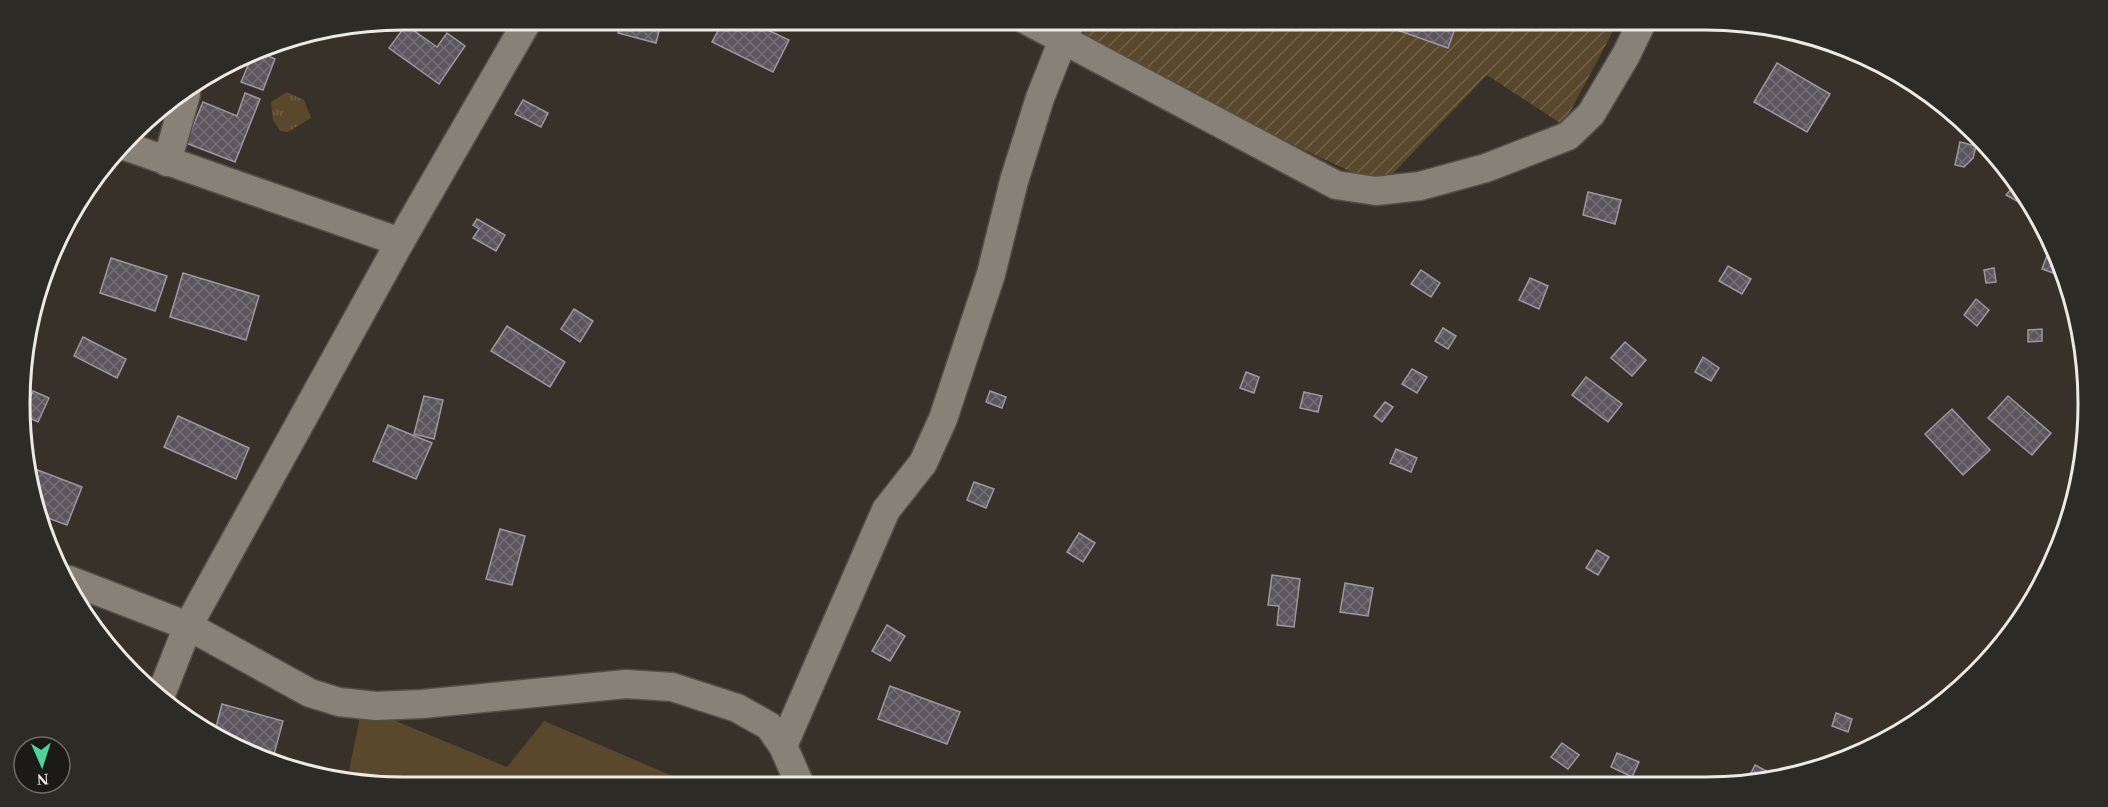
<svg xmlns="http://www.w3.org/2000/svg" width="2108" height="807" viewBox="0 0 2108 807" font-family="'Times New Roman',serif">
	<defs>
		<pattern id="grass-tufts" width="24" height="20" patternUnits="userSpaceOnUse" patternTransform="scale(1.5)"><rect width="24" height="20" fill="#59482b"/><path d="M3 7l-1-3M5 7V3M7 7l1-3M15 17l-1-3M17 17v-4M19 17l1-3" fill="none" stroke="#71634a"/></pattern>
		<pattern id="garden-furrows" width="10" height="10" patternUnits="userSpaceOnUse" patternTransform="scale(1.5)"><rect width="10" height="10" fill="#59482b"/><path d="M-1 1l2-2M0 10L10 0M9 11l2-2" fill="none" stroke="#71634a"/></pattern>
		<pattern id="building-cross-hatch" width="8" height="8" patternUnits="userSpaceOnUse" patternTransform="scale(1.5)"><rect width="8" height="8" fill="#5c555e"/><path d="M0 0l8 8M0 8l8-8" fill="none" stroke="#746e75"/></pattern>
	</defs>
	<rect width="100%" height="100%" fill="#373129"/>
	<polygon fill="url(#grass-tufts)" points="287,92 304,100 311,118 288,132 280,131 273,120 271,102"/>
	<polygon fill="#59482b" points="362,707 507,767 544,721 698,787 404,787 347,780"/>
	<polygon fill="url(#garden-furrows)" points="1088,20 1619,20 1563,125 1487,75 1381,186 1080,44"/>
	<g fill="url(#building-cross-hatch)" stroke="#9e96a0" stroke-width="1.5">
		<polygon points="473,20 492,20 485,28"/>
		<polygon points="621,20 662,20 656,43 618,33"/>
		<polygon points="724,20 747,20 789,40 773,72 712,42"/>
		<polygon points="1369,20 1458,20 1448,48"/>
		<polygon points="406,25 437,47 447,33 465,46 439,84 389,48"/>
		<polygon points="259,52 275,59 263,90 241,82 252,56"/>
		<polygon points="1777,63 1830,94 1807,132 1754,102"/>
		<polygon points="245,93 260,99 235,162 186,143 203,102 237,116"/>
		<polygon points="523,100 548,113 541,127 515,114"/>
		<polygon points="1960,142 1976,146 1973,158 1964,167 1955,165"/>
		<polygon points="2014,186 2037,212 2006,195"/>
		<polygon points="1588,192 1621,200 1615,224 1583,215"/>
		<polygon points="477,219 505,235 496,251 473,238 479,229 473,225"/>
		<polygon points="2049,250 2050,251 2059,275 2042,269"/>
		<polygon points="111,258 167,276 155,311 100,293"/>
		<polygon points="1728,266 1751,279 1742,294 1719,281"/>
		<polygon points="1994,268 1996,282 1986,283 1984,270"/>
		<polygon points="1421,270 1440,283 1431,297 1411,284"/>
		<polygon points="183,273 259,296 246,340 170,317"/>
		<polygon points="1530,278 1548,286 1539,309 1519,300"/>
		<polygon points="1976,299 1989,310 1977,326 1964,315"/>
		<polygon points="574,309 593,321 580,342 561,329"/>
		<polygon points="507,326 565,362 550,387 491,351"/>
		<polygon points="1443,328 1456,336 1448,349 1435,341"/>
		<polygon points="2042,329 2042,341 2028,342 2028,330"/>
		<polygon points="83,337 126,359 117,378 74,356"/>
		<polygon points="1625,342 1646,360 1632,376 1611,358"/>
		<polygon points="2082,344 2085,354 2085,356 2078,353"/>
		<polygon points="1703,357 1719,368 1711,381 1695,372"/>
		<polygon points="1412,369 1427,377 1417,393 1402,384"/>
		<polygon points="1246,372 1259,377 1254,393 1240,388"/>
		<polygon points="1586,377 1622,404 1608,422 1572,395"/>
		<polygon points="33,391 49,398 38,422 25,416 25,410"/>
		<polygon points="990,391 1006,397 1002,408 986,402"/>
		<polygon points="1304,392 1322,396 1318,412 1300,408"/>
		<polygon points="424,396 443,400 434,439 414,434"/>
		<polygon points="2008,396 2051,433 2032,455 1988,418"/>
		<polygon points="1385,402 1393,407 1382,422 1374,416"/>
		<polygon points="1952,409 1990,450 1963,475 1925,434"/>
		<polygon points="178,416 249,448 236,479 164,447"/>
		<polygon points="388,425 432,443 416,479 373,461"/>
		<polygon points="1396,449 1417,458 1411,472 1390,463"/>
		<polygon points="27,466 82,487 67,525 42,516 27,479"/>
		<polygon points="974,482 994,489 986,508 967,500"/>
		<polygon points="500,529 525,536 512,585 486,579"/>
		<polygon points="1079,533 1095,543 1083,562 1067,552"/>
		<polygon points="1597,550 1609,557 1598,575 1586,568"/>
		<polygon points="1272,575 1300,579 1294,627 1277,625 1279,606 1268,605"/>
		<polygon points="1345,583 1373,588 1368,616 1340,612"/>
		<polygon points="887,625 905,636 890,661 872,651"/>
		<polygon points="890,686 960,712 947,744 878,719"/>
		<polygon points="222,704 283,721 273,758 215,731"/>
		<polygon points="1836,713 1852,719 1848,732 1832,726"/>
		<polygon points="1562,743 1579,755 1568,769 1551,757"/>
		<polygon points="1617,753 1639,762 1632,777 1611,767"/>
		<polygon points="1755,765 1772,774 1768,780 1756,784 1748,779"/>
	</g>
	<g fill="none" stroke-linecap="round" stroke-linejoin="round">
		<defs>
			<g id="minor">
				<polyline points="1026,20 1336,185 1376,191 1420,186 1486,168 1568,136 1591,114 1626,55 1643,20"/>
				<polyline points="125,146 400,242"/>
				<polyline points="167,162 186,94"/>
				<polyline points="69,580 188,626 310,693 339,702 376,706 422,704 626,684 672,687 737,708 769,726 783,746 801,787"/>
				<polyline points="160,697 188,626 400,242 528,20"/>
				<polyline points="783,746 886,510 923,463 943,419 991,274 1014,181 1040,98 1071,20"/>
			</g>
		</defs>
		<use href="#minor" stroke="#544f48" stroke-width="31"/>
		<use href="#minor" stroke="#888178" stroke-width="28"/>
	</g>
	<path d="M0 0H2108V807H0ZM403 30H1705A373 373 0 0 1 2078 403V404A373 373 0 0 1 1705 777H403A373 373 0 0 1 30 404V403A373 373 0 0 1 403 30Z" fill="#2d2b26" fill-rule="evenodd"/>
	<path fill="none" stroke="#edeae4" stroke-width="3" d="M403 30H1705A373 373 0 0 1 2078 403V404A373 373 0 0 1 1705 777H403A373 373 0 0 1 30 404V403A373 373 0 0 1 403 30Z"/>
	<g transform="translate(42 765) rotate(177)"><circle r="28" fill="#1c1a16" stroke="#706d68" stroke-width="1.5"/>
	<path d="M0-4.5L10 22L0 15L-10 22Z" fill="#50d398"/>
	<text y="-9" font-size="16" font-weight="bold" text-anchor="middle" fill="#edeae4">N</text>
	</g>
</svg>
